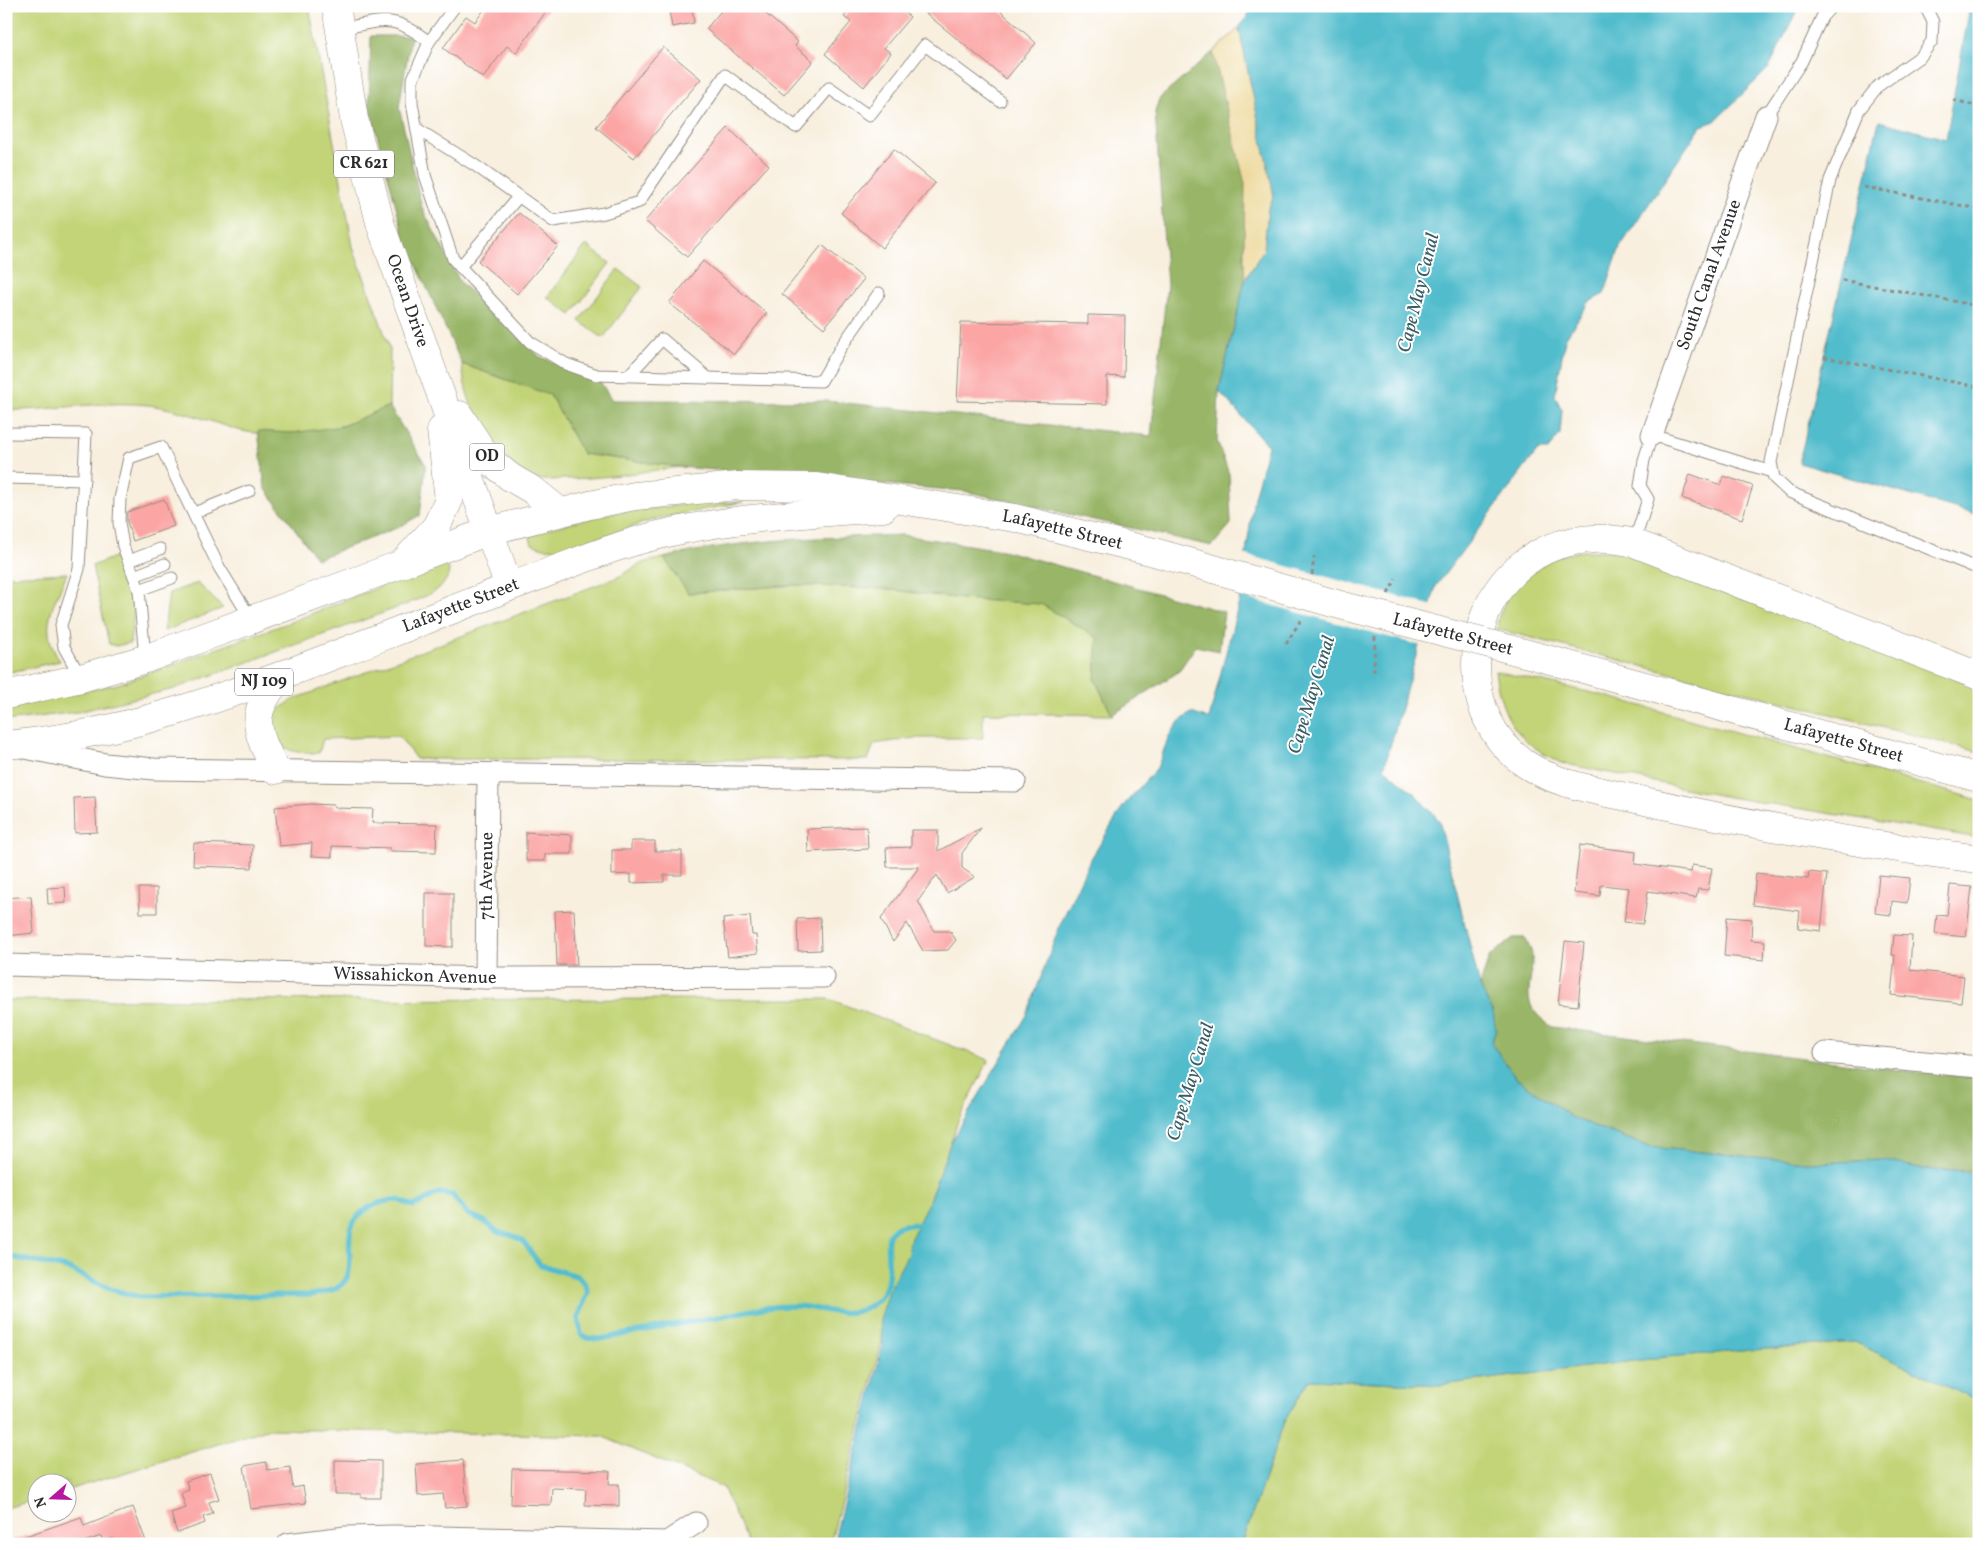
<svg xmlns="http://www.w3.org/2000/svg" width="1985" height="1550" viewBox="0 0 1985 1550" font-family="Vollkorn,serif">
	<rect width="100%" height="100%" fill="#fff"/>
	<filter id="ink" filterUnits="userSpaceOnUse"><feTurbulence type="fractalNoise" baseFrequency=".02" numOctaves="2"/><feDisplacementMap in="SourceGraphic" scale="10" xChannelSelector="R" yChannelSelector="G"/><feConvolveMatrix kernelMatrix="1 2 1 2 8 2 1 2 1" color-interpolation-filters="sRGB"/></filter>
	<filter id="wash" filterUnits="userSpaceOnUse"><feTurbulence type="fractalNoise" baseFrequency=".0096" numOctaves="4" result="noise"/><feDisplacementMap in="SourceGraphic" scale="20" xChannelSelector="R" yChannelSelector="G"/><feGaussianBlur stdDeviation="1.12" result="paint"/><feColorMatrix in="noise" values="0 0 0 0 0 0 0 0 0 0 0 0 0 0 0 0 0 1.4 0 .05"/><feComposite in="paint" operator="in"/></filter>
	<g filter="url(#wash)">
		<rect width="100%" height="100%" fill="#f8efde"/>
		<g fill="#c2d477" stroke="#768051">
			<path d="M6,6H309L353,247L390,349L389,406C374,412 359,420 344,425C320,433 262,437 238,430C204,420 171,405 135,404C92,402 49,411 6,410Z"/>
			<polygon points="586,245 610,263 571,315 547,297"/>
			<polygon points="618,269 642,287 603,338 579,321"/>
			<path d="M462,364L550,395L583,454L680,467C641,472 601,479 561,479C554,480 545,481 538,479C495,466 464,406 462,364Z"/>
			<polygon points="743,502 655,519 566,549 543,548 532,544 530,537 535,532 607,514 698,503"/>
			<polygon points="1581,551 1612,551 1640,558 1979,687 1979,752 1497,629 1499,616 1509,593 1552,557"/>
			<polygon points="117,556 134,612 130,643 116,646 109,644 92,566"/>
			<path d="M664,558L688,593L795,585L885,589L963,599L1041,604L1098,638L1095,680L1112,715L983,713V738H915L874,744L868,760L416,759L399,736L323,739L319,753C285,753 278,750 271,716L292,700L618,577L642,563Z"/>
			<path d="M443,562L449,569C448,591 422,597 405,605L174,689L77,712L6,721V708L118,684L285,624Z"/>
			<path d="M67,573C54,606 37,627 60,661L6,673V576Z"/>
			<polygon points="198,583 223,608 164,631 169,593"/>
			<path d="M1495,671L1606,696L1979,800V838L1723,796L1561,763C1517,741 1502,720 1495,671Z"/>
			<polygon points="829,999 989,1060 958,1121 882,1341 830,1544 748,1544 723,1487 601,1436 267,1429 68,1490 68,1482 38,1482 37,1499 6,1508 6,1000"/>
			<polygon points="1854,1342 1979,1401 1979,1544 1242,1544 1284,1422 1310,1379 1441,1385 1666,1357"/>
		</g>
		<g fill="#99b668" stroke="#62704a">
			<polygon points="371,36 411,36 399,107 422,208 460,282 540,357 599,380 612,400 827,401 1151,436 1167,285 1155,112 1159,99 1213,52 1245,184 1244,260 1245,280 1219,391 1217,441 1229,474 1231,524 1212,546 964,491 680,467 583,454 550,395 462,364 405,240 369,104"/>
			<polygon points="389,406 426,465 420,515 399,527 317,559 265,488 258,431 292,433 343,426"/>
			<path d="M902,535L1002,550L1224,612L1219,651L1196,646L1178,672L1112,715L1095,680L1098,638L1041,604L963,599L885,589L795,585L688,593L664,558C742,538 822,538 902,535Z"/>
			<path d="M1513,938H1525C1527,943 1532,950 1532,956C1533,991 1516,1002 1552,1027L1924,1073L1979,1078V1171L1924,1169L1881,1160L1816,1163L1649,1147L1573,1118L1517,1079L1491,1043L1496,1029L1480,986L1489,957Z"/>
		</g>
		<polygon fill="#eeda9e" stroke="#8c8264" points="1239,28 1274,196 1268,209 1264,249 1245,280 1244,260 1245,184 1213,52"/>
		<g fill="#51bccc" stroke="#3e747c">
			<polygon points="1249,6 1799,6 1769,68 1715,121 1701,126 1620,247 1604,294 1589,302 1565,339 1555,396 1562,410 1560,434 1548,450 1538,450 1436,586 1384,768 1414,793 1439,820 1480,986 1493,1012 1496,1029 1491,1043 1517,1079 1573,1118 1649,1147 1816,1163 1881,1160 1924,1169 1979,1173 1979,1401 1854,1342 1666,1357 1441,1385 1310,1379 1284,1422 1242,1544 833,1544 883,1345 880,1320 890,1288 908,1254 910,1240 928,1203 951,1142 1027,1015 1060,925 1089,862 1124,805 1157,768 1169,736 1179,722 1191,713 1209,719 1239,602 1254,497 1268,446 1219,391 1245,280 1264,249 1268,209 1274,196 1239,28 1250,12"/>
			<polygon points="1970,6 1979,6 1979,515 1799,463 1879,121 1946,139"/>
		</g>
		<polygon fill="#f8efde" points="1243,554 1433,606 1422,646 1238,596"/>
		<g fill="none" stroke-linecap="round" stroke-linejoin="round">
			<path stroke="#51bccc" stroke-width="5.5" d="M6,1256L67,1268L110,1289L139,1297L311,1295C321,1293 336,1291 343,1283C361,1264 333,1227 370,1207C379,1203 386,1200 396,1200C402,1200 407,1205 414,1206L439,1193L452,1195L468,1214L484,1221L499,1233L511,1235L523,1241L540,1265L577,1276L585,1284L588,1292L578,1318L581,1334L588,1338L601,1339C639,1331 678,1324 717,1317C743,1312 769,1305 796,1306C820,1307 843,1319 866,1308C919,1282 852,1218 923,1225"/>
		</g>
		<g id="blocks">
			<g fill="#fba5a4">
				<polygon points="487,6 550,6 516,53 507,46 483,78 443,48 466,16 475,22"/>
				<polygon points="725,6 757,6 798,42 795,46 813,61 784,95 706,29"/>
				<polygon points="853,6 897,6 910,17 884,48 891,53 864,87 825,54 851,22 844,17"/>
				<polygon points="917,6 995,6 1036,43 1006,79"/>
				<polygon points="692,7 694,23 672,27 669,11"/>
				<polygon points="663,47 701,79 634,158 596,127"/>
				<polygon points="728,128 769,165 687,257 645,221"/>
				<polygon points="894,149 935,183 882,248 841,213"/>
				<polygon points="519,213 558,246 517,294 478,261"/>
				<polygon points="822,245 864,279 824,328 782,294"/>
				<polygon points="703,261 767,313 734,354 669,303"/>
				<polygon points="1088,315 1125,316 1124,377 1107,376 1107,404 957,401 961,322 1088,324"/>
				<polygon points="1690,474 1721,485 1724,476 1753,486 1742,519 1682,498"/>
				<polygon points="164,499 174,526 133,541 127,522 127,512"/>
				<polygon points="95,797 97,832 75,833 74,798"/>
				<polygon points="311,804 334,805 334,808 373,809 372,823 437,824 436,852 390,851 390,848 332,846 332,857 311,856 312,843 279,846 275,807"/>
				<polygon points="867,827 868,849 808,852 807,829"/>
				<polygon points="981,828 962,853 962,868 975,877 947,893 937,875 918,901 934,931 950,931 956,940 948,950 923,951 907,923 893,942 881,919 919,867 887,867 886,848 911,847 911,830 938,830 938,851"/>
				<polygon points="526,832 572,835 572,854 545,854 545,861 526,861"/>
				<polygon points="631,841 655,841 655,851 682,851 682,875 664,875 664,882 631,883 631,874 612,875 612,850 631,850"/>
				<polygon points="194,843 253,845 252,868 193,866"/>
				<polygon points="1580,845 1636,852 1635,864 1691,872 1692,865 1712,868 1708,890 1698,889 1696,898 1648,891 1643,924 1624,922 1629,888 1601,885 1600,896 1574,893"/>
				<polygon points="1809,872 1827,874 1821,931 1798,928 1800,911 1753,905 1756,873 1808,879"/>
				<polygon points="1879,875 1910,878 1907,903 1892,901 1891,915 1875,913"/>
				<polygon points="1950,885 1972,887 1966,937 1935,934 1937,915 1947,916"/>
				<polygon points="65,887 66,903 48,904 47,888"/>
				<polygon points="139,888 157,888 157,913 140,913"/>
				<polygon points="426,893 453,893 453,947 426,946"/>
				<polygon points="31,896 34,933 6,936 6,898"/>
				<polygon points="574,910 577,965 557,965 555,911"/>
				<polygon points="750,916 752,935 756,935 758,953 728,957 723,919"/>
				<polygon points="1727,917 1752,919 1751,940 1765,941 1764,960 1724,956"/>
				<polygon points="820,918 821,950 798,951 797,919"/>
				<polygon points="1894,935 1912,936 1910,970 1964,976 1961,1003 1891,995 1895,955 1892,955"/>
				<polygon points="1565,941 1584,943 1578,1006 1558,1004"/>
				<polygon points="335,1460 381,1461 381,1498 361,1498 361,1494 335,1494"/>
				<polygon points="463,1460 467,1506 445,1508 443,1494 418,1496 416,1464"/>
				<polygon points="266,1462 267,1470 290,1467 293,1488 303,1486 306,1503 251,1509 244,1466"/>
				<polygon points="512,1469 610,1471 609,1484 619,1484 619,1506 585,1505 586,1489 552,1488 551,1505 511,1504"/>
				<polygon points="210,1473 219,1499 209,1502 213,1514 203,1517 205,1523 177,1533 171,1513 186,1508 181,1493 189,1490 186,1481"/>
				<polygon points="133,1507 147,1544 115,1544 113,1538 103,1542 101,1536 78,1544 12,1544 11,1541 81,1517 84,1526"/>
			</g>
		</g>
	</g>
	<g filter="url(#ink)">
		<use href="#blocks" fill-opacity="0" stroke="#928d84" stroke-width="1"/>
		<g fill="none" stroke-linecap="round" stroke-linejoin="round">
			<defs>
				<g id="service">
					<polyline points="1925,6 1933,22 1932,41 1921,56 1878,86 1859,110 1830,180 1771,462 1774,478 1789,492 1979,569"/>
					<path d="M340,29C383,21 392,13 429,42L412,81V103L425,175L453,259L530,342L566,364L597,375L821,381L841,347L879,293"/>
					<polyline points="429,42 455,6"/>
					<polyline points="1766,116 1802,61 1822,17 1832,6"/>
					<polyline points="417,129 476,166 553,221 604,213 639,202 725,75 796,127 829,88 869,116 925,45 1000,101"/>
					<polyline points="460,267 518,197"/>
					<polyline points="629,375 662,339 708,378"/>
					<polyline points="6,433 86,434 79,569 61,625 64,647 81,678"/>
					<polyline points="6,478 84,480"/>
					<polyline points="194,513 249,491"/>
					<polyline points="1634,543 1648,499 1640,486 1644,460 1652,435 1772,472"/>
					<polyline points="129,561 160,549"/>
					<polyline points="134,576 165,564"/>
					<polyline points="139,590 172,578"/>
					<polyline points="145,658 139,590 123,546 119,523 120,499 129,458 161,447 219,567 251,619"/>
				</g>
				<g id="minor">
					<path id="s1" d="M1652,435L1766,116"/>
					<polyline points="25,748 105,764 154,769 1015,781"/>
					<path id="s2" d="M6,965L486,978L824,977"/>
					<path id="s3" d="M486,978L488,774"/>
					<polyline points="1825,1053 1979,1067"/>
					<polyline points="288,1544 346,1537 395,1536 667,1542 696,1523"/>
				</g>
				<g id="secondary">
					<path id="s4" d="M402,564L489,531L590,505L635,496L738,486L817,487L958,509L1015,518L1154,552"/>
					<path d="M509,587C546,574 583,558 620,546C704,518 796,515 883,508"/>
					<path id="s5" d="M1536,656L1979,778"/>
					<path d="M1979,676L1634,543C1550,523 1477,576 1476,664C1476,704 1491,739 1524,763C1557,786 1602,791 1640,800C1752,825 1865,845 1979,859"/>
				</g>
				<g id="primary">
					<polyline points="459,415 487,458 510,477 534,491 560,512"/>
					<polyline points="6,695 81,678 145,659 402,564 436,527 449,500 441,430"/>
					<path d="M6,745C123,735 232,695 340,653C397,631 453,610 509,587L381,226L354,119L336,6"/>
					<path d="M276,770C254,729 249,713 281,676"/>
				</g>
			</defs>
			<use href="#service" stroke="#928d84" stroke-width="13"/>
			<use href="#minor" stroke="#928d84" stroke-width="23"/>
			<use href="#secondary" stroke="#928d84" stroke-width="29"/>
			<use href="#primary" stroke="#928d84" stroke-width="29"/>
			<g stroke="#928d84" stroke-width="3" stroke-dasharray="4 4" stroke-linecap="butt">
				<polyline points="1953,100 1979,106"/>
				<polyline points="1864,187 1979,209"/>
				<polyline points="1842,280 1979,306"/>
				<polyline points="1824,357 1979,387"/>
				<polyline points="1312,575 1314,556"/>
				<polyline points="1388,594 1396,579"/>
				<polyline points="1286,644 1302,618"/>
				<polyline points="1374,672 1375,636"/>
			</g>
			<use href="#service" stroke="#fff" stroke-width="11"/>
			<use href="#minor" stroke="#fff" stroke-width="21"/>
			<use href="#secondary" stroke="#fff" stroke-width="28"/>
			<use href="#primary" stroke="#fff" stroke-width="28"/>
			<defs>
				<g id="secondary-bridge">
					<path id="s6" d="M1154,552L1340,605L1536,656"/>
				</g>
			</defs>
			<use href="#secondary-bridge" stroke="#928d84" stroke-width="29" stroke-linecap="butt"/>
			<use href="#secondary-bridge" stroke="#fff" stroke-width="28"/>
		</g>
	</g>
	<g text-anchor="middle" dominant-baseline="central" stroke-width="4" stroke-linejoin="round" paint-order="stroke">
		<g fill="#fff" stroke="#6b6b6b" stroke-width="1">
			<rect x="334" y="150.5" width="60" height="27" rx="4"/>
			<rect x="469.5" y="443.5" width="35" height="27" rx="4"/>
			<rect x="235" y="668.5" width="58" height="27" rx="4"/>
		</g>
		<g font-size="16" font-weight="bold" fill="#2b2b2b">
			<text x="364" y="164">CR 621</text>
			<text x="487" y="457">OD</text>
			<text x="264" y="682">NJ 109</text>
		</g>
		<g font-size="18" fill="#2b2b2b" stroke="#fff">
			<text stroke="none"><textPath href="#s1" startOffset="170">South Canal Avenue</textPath></text>
			<text transform="translate(407 301) rotate(71)">Ocean Drive</text>
			<text stroke="none"><textPath href="#s4" startOffset="675">Lafayette Street</textPath></text>
			<text transform="translate(461 606) rotate(-21)">Lafayette Street</text>
			<text stroke="none"><textPath href="#s6" startOffset="310">Lafayette Street</textPath></text>
			<text stroke="none"><textPath href="#s5" startOffset="319">Lafayette Street</textPath></text>
			<text stroke="none"><textPath href="#s3" startOffset="102">7th Avenue</textPath></text>
			<text stroke="none"><textPath href="#s2" startOffset="409">Wissahickon Avenue</textPath></text>
		</g>
		<g font-size="19" font-style="italic" fill="#385e63" stroke="#fff">
			<text transform="translate(1419 293) rotate(-76)">Cape May Canal</text>
			<text transform="translate(1312 695) rotate(-73)">Cape May Canal</text>
			<text transform="translate(1191 1082) rotate(-73)">Cape May Canal</text>
		</g>
	</g>
	<rect width="1985" height="1550" fill="none" stroke="#fff" stroke-width="25"/>
	<g transform="translate(52 1498) rotate(250)"><circle r="24" fill="#ffffff" stroke="#aaaaaa"/>
	<path d="M0-4L9 19L0 12L-9 19Z" fill="#b5179e"/>
	<text y="-8" font-size="14" font-weight="bold" text-anchor="middle" fill="#2b2b2b">N</text>
	</g>
</svg>
